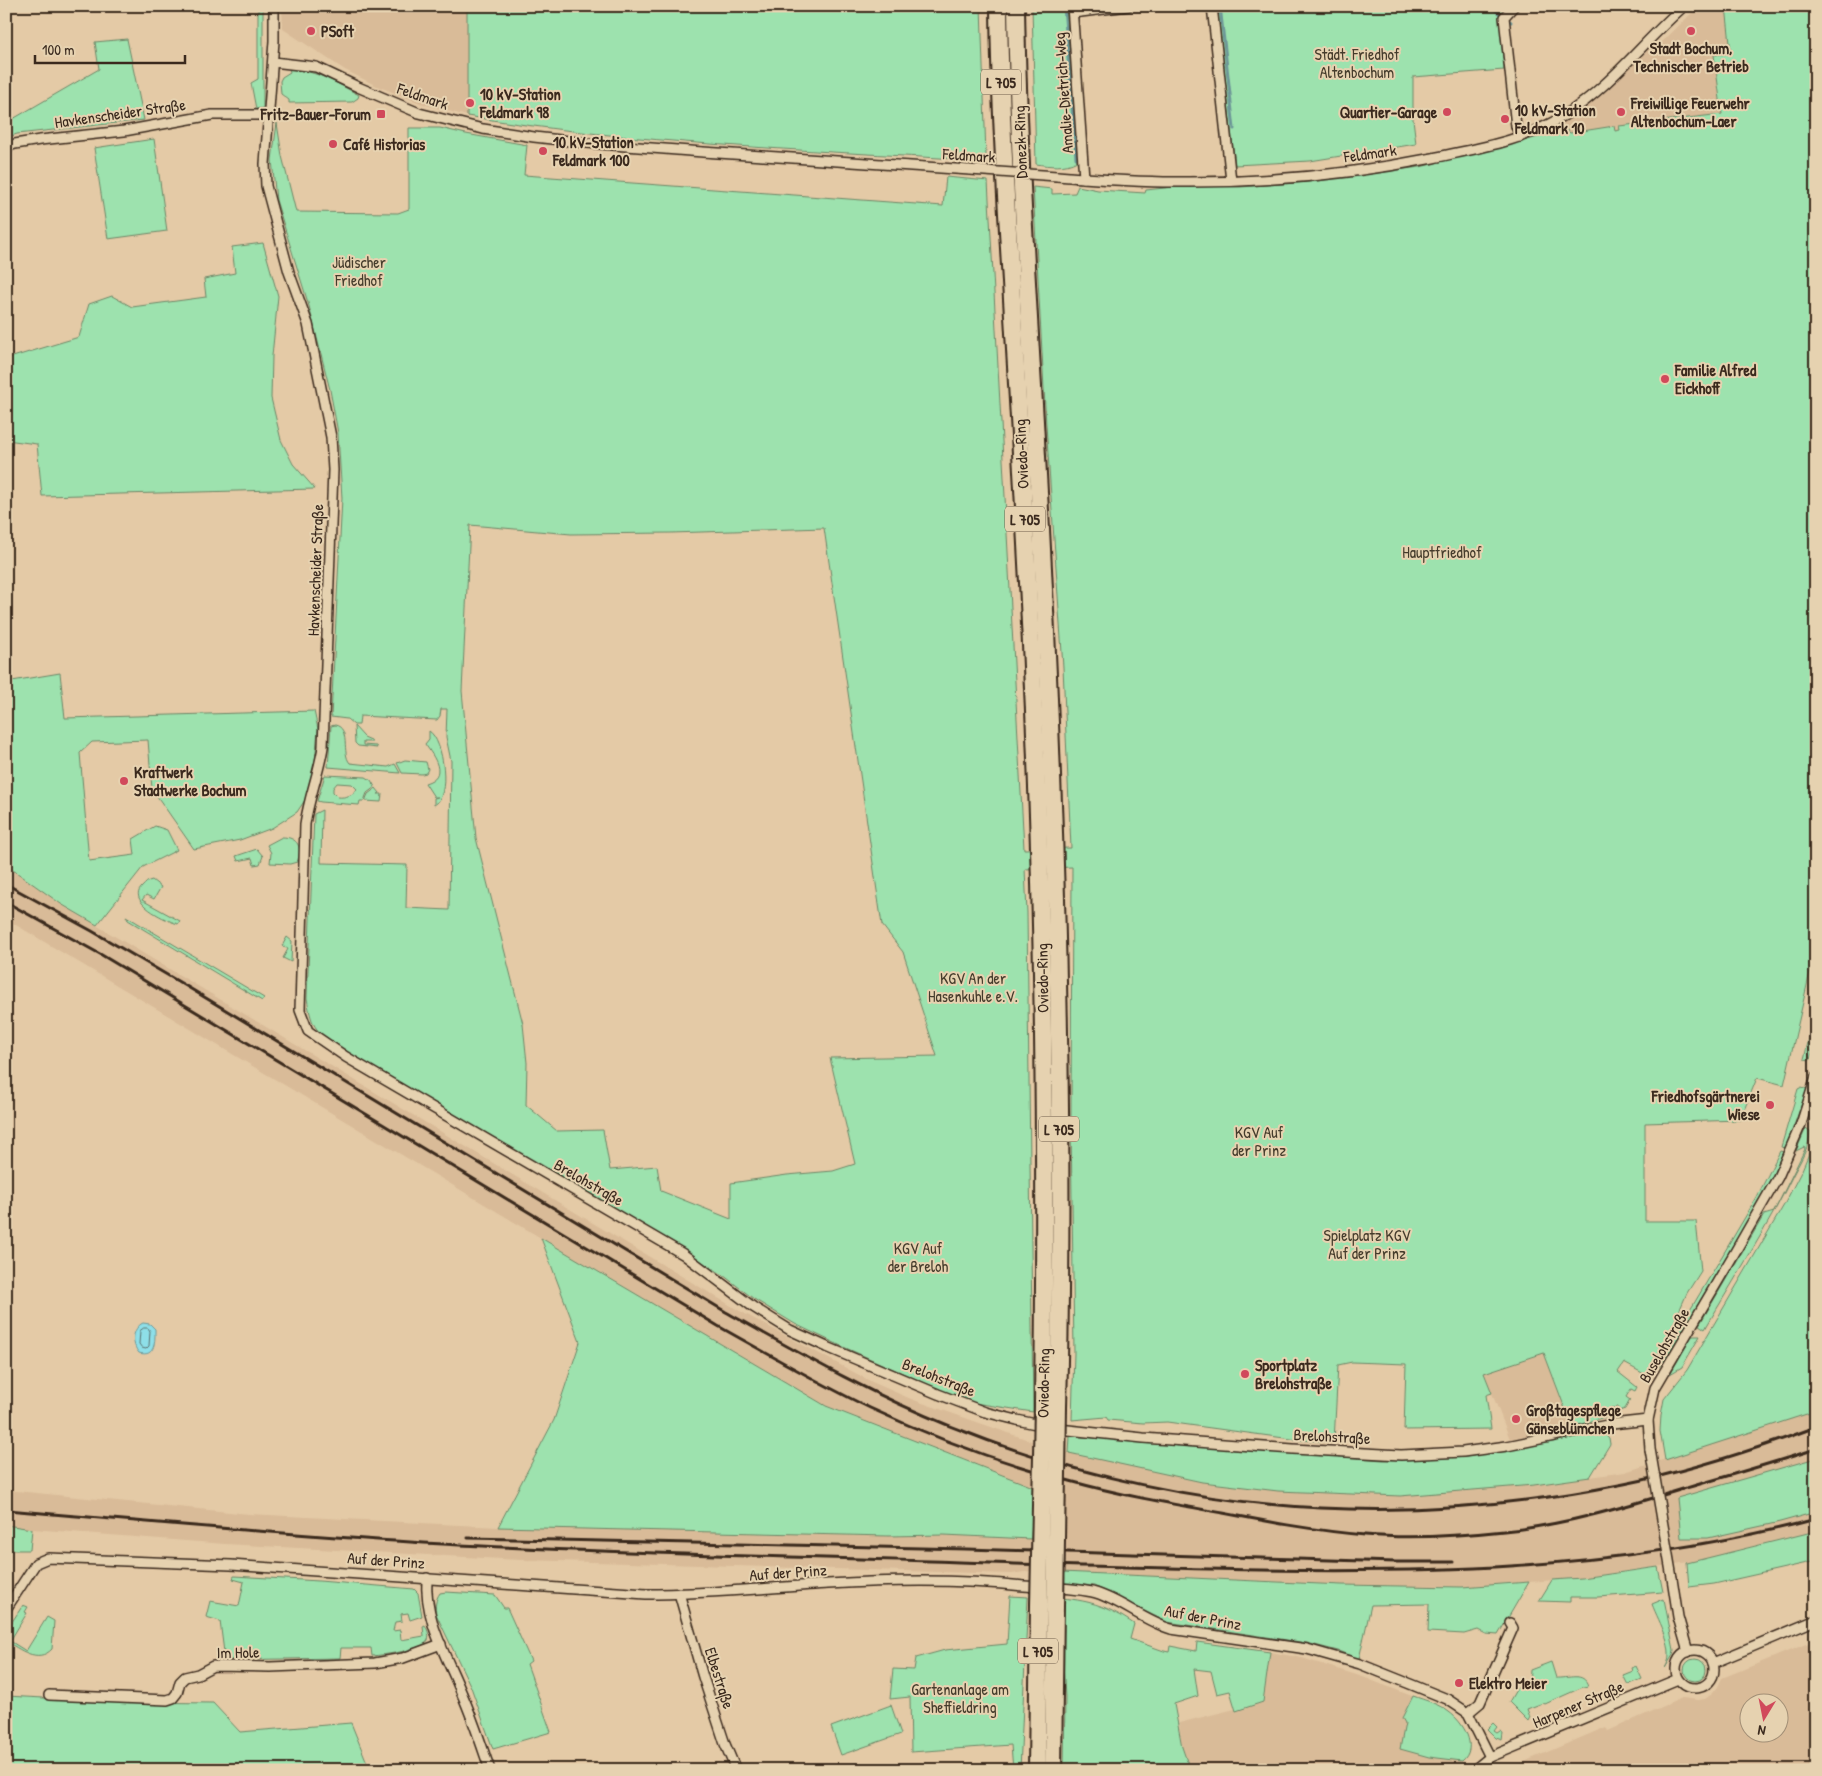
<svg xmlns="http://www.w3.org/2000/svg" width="1822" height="1776" viewBox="0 0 1822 1776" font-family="'Patrick Hand',sans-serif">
	<rect width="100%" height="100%" fill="#e4caa6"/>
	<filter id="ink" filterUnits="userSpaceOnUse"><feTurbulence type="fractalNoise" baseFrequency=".02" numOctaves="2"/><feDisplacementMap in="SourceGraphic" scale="10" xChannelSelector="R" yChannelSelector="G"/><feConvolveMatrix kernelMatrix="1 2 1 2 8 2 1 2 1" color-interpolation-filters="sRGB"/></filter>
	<g filter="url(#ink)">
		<g fill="#d9bb98" fill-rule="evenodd">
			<polygon points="282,6 487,6 532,127 467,116 423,104 377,86 345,70 283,29"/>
			<polygon points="1694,6 1726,6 1731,53 1714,56 1722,114 1620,126 1620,130 1615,131 1614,127 1570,133 1560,124 1581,110 1604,92 1659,40 1661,43 1692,13 1690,10"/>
			<polygon points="6,868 16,872 61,904 738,1310 872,1382 911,1399 1057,1450 1202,1482 1278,1491 1400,1496 1534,1485 1625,1472 1816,1411 1816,1531 1695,1561 1582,1578 1462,1587 1342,1585 1062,1572 1064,1497 1033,1487 826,1406 541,1238 6,919"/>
			<polygon points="1544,1353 1572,1427 1510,1439 1484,1373"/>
			<polygon points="6,1490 249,1514 498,1527 888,1536 944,1535 1031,1539 1031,1571 1011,1574 522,1560 225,1544 32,1529 6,1527"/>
			<path d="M1816,1640V1770H1505L1606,1727L1608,1731L1682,1698L1698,1700L1705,1699L1712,1694L1718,1687L1722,1678ZM1750,1704H1780V1734H1750Z"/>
			<polygon points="1270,1652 1302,1658 1363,1677 1440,1707 1449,1712 1464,1729 1469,1742 1469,1753 1465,1759 1452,1770 1190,1770 1182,1747 1179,1723 1235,1709 1236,1710 1263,1702"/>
		</g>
		<g fill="#9de2ae" stroke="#6c8666" fill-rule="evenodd">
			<polygon points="258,6 263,6 263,108 256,109 251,83 258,79"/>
			<path d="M467,6H981L986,157L974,160C805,150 634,144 467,116Z"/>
			<path d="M1032,6H1066L1077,161C1065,168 1050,166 1036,164Z"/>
			<polygon points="1217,6 1505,6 1499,14 1504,70 1413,77 1413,119 1416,144 1310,161 1235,165"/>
			<path d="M1726,6H1816V946L1784,1085L1757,1078L1740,1120L1645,1123V1221H1696L1701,1271L1687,1293L1667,1339L1646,1375L1624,1363L1618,1372L1637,1387L1635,1391L1631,1389L1626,1397L1630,1400L1625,1409L1619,1411L1618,1407L1610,1408L1611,1415L1572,1427L1544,1353L1484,1373L1492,1393L1486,1395L1491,1429L1404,1430L1406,1364L1352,1362L1338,1365L1334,1442L1299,1440L1167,1422L1143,1423L1108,1420L1106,1417L1072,1420L1074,1353L1071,1123L1072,867L1025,869L1027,913L1033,1412L968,1402L839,1345L795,1324L754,1299L723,1275L693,1256L342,1049C316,1031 312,1030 307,998L314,814L322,810L321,863L407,865L406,908L449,910L451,761L446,737L447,709H441L440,716L437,720L360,716L359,725H354L347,719L331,717L342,498L338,433L330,390L309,306L276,200L272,160L277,123L282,156L296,212L398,213L409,209V128H440L466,134L527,145L524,175L943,206L946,177L988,181L1024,849L1071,848L1063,667L1046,425L1033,187L1052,189V194L1075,193L1078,186L1098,190L1145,193L1146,190L1174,187H1240L1308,182L1420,167L1539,137L1560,124L1570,133L1614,126L1615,131L1620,130L1619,126L1722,114L1714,55L1731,53ZM470,525L571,534L671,533L824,528L882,925L903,952L937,1056L830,1058L855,1164L833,1171L787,1175L731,1183V1219L661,1191L657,1166L610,1170L603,1130L557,1131L526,1105L527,1063L523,1024L476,838L462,691Z"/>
			<polygon points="127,39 144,120 17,134 6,138 6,123 99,69 95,42"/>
			<path d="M289,68C319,72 333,81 359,95L358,98L352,102L289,103V100L281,94L280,81L282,77L290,72Z"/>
			<polygon points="154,139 167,231 108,239 94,148"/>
			<polygon points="263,243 278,296 272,356 271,398 281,440 293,464 315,489 42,496 37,444 6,440 6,359 79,337 89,304 112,296 132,307 206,297 204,279 235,273 232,247"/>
			<polygon points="60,673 65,718 314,711 318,729 315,762 305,800 297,812 272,828 240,840 194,849 152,789 148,740 92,742 80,753 89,861 135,855 133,839 155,826 167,830 177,850 143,867 97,925 61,904 16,872 6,867 6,682"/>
			<path d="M335,725C351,728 341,753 350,763L388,767L395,764L400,773L328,767L331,726Z"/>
			<polygon points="354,726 364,737 371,740 372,742 363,742 363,745 376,746 377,748 358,746 355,743"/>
			<path d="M429,731C444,740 451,798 434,805V798L438,797H434L425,783C449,776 434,757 425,744L429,739Z"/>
			<polygon points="405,760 426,762 428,769 426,773 422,774 402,773 397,763"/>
			<path d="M325,775L366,777L371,780L375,787L367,793L364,801H360L359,805L321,802L317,801ZM337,783L352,784L357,789C354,795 345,798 338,797L333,792V788Z"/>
			<polygon points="376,788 380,793 378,794 382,794 381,802 365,801 368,794"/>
			<path d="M282,837C298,837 303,848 297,862L290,864L270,863L271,853L267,845Z"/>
			<polygon points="257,849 263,856 260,864 254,865 252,858 238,861 236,856"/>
			<path d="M152,880L161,887L154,899L146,895L142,900L180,921L178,924C167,921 126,902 142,887C146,883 147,881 152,880Z"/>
			<polygon points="126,916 264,998 262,1001 128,920"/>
			<polygon points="287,937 292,941 291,962 283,958 288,949 282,946"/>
			<polygon points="1816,1010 1816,1038 1810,1060 1804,1059"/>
			<polygon points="1802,1087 1807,1089 1786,1148 1781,1147 1798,1089"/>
			<path d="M1806,1128L1810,1131C1810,1146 1801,1160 1794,1173C1768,1227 1735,1277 1705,1329L1699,1325L1764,1215L1774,1212L1805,1149L1804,1147L1796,1151Z"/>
			<polygon points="1816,1137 1816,1411 1665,1460 1660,1431 1661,1415 1664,1399 1687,1370 1784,1205 1802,1170"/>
			<polygon points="1780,1151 1784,1152 1766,1188 1742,1230 1666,1358 1658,1368 1660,1361 1757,1197"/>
			<polygon points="541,1238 826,1406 1033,1487 1031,1539 944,1535 888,1536 498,1527 554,1420 580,1342"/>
			<polygon points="1692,1336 1700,1336 1682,1367 1670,1374"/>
			<polygon points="1594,1433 1604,1433 1609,1438 1610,1444 1590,1477 1534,1485 1400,1496 1278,1491 1202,1482 1069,1453 1070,1436 1383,1460 1466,1457 1553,1442"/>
			<polygon points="1816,1458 1816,1512 1780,1522 1708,1538 1681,1538 1677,1498"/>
			<polygon points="6,1525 32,1529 30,1550 6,1550"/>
			<polygon points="1816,1531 1816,1561 1714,1584 1689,1587 1687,1563"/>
			<polygon points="1658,1567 1663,1592 1598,1597 1570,1597 1570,1602 1539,1601 1552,1580 1582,1578"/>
			<polygon points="1062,1572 1342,1585 1462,1587 1529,1582 1498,1635 1486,1634 1478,1630 1464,1634 1428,1632 1429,1604 1371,1605 1359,1659 1338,1651 1307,1643 1167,1622 1094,1586 1062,1583"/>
			<path d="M234,1576L319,1581L414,1589L418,1593L422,1616L410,1620L408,1613L401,1614L402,1621L395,1622L393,1631L400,1630L401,1640L424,1636L423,1626L425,1625C427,1629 430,1634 428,1640C424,1650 383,1655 372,1656L371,1648H341L340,1658L225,1660L220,1621L206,1617L210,1601L239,1606L244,1582L233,1579Z"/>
			<path d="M446,1592L495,1595L504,1608H507L531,1661L527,1664L551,1732L493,1749L471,1687L436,1614C435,1606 435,1600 440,1593Z"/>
			<polygon points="1010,1596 1028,1597 1020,1770 1013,1770 1011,1745 911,1752 910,1697 890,1699 893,1669 914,1670 916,1658 945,1650 1007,1644"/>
			<path d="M1062,1598C1092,1601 1109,1607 1134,1624L1130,1639L1164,1651L1169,1652L1170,1646L1196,1651L1197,1642L1270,1652L1263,1702L1236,1711L1230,1691L1217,1694L1211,1671L1194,1669L1198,1696L1174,1704L1182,1747L1190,1770H1064L1065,1697L1061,1630Z"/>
			<path d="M1664,1599L1674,1650L1673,1655L1665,1668C1677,1650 1659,1623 1652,1604Z"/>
			<path d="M23,1605L28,1607L25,1612L27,1613L10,1641L26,1651L47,1617L54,1621L52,1649C38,1664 19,1649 6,1641V1631Z"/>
			<circle cx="1695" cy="1670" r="11"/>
			<path d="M1551,1662L1556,1678C1568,1679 1584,1671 1588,1686L1583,1687L1545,1704L1543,1703L1527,1709L1530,1717L1528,1721L1509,1702L1517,1688L1529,1687L1530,1670Z"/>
			<polygon points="1636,1666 1642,1679 1628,1685 1623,1675 1633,1671 1632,1668"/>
			<polygon points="6,1696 120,1702 213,1703 240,1732 351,1723 370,1770 6,1770"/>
			<path d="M1413,1696C1425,1700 1439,1704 1449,1712C1463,1722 1479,1747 1462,1761L1429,1757L1400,1749L1405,1723L1402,1718Z"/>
			<polygon points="891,1705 901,1734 841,1755 831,1727"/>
			<polygon points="1493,1723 1497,1727 1494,1731 1497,1733 1500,1731 1503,1733 1502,1740 1496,1738 1487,1729"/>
			<polygon points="857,1763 858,1770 827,1770"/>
		</g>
		<path fill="#8edfe8" stroke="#6d9797" d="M143,1323L150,1324L155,1329C155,1340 156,1358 139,1353C131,1344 132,1328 143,1323Z"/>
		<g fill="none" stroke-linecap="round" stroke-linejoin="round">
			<polygon stroke="#5c726f" stroke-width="1" points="144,1328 148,1328 150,1331 149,1346 146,1349 142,1348 139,1344 140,1331"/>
			<g stroke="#6d9797" stroke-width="3">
				<polyline points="1064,6 1076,158"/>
				<polyline points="1220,6 1234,129"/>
				<polyline points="1496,6 1496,11 1511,22"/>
			</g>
			<defs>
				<g id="street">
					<path d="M274,6V41L265,164L266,186L289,272L308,324L331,437L333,470L323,747C319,773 309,797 305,824L300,1010L308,1031L346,1057L683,1254L753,1307L790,1330L827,1347L938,1394L985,1412L1017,1420L1059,1429L1143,1438L1293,1449L1401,1455L1463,1452L1507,1446L1612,1424L1648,1420"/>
					<polyline points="1072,6 1084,178"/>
					<polyline points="1212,6 1231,181"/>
					<polyline points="1514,6 1504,17 1516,126 1520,137"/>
					<polyline points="1073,13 1128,6"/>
					<polyline points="273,62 316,67 358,87 419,113 483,129 534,137 587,143 703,152 970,170"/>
					<polyline points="6,147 15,144 40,140 124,131 212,115 269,115"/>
					<path d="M1057,176C1096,179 1135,182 1174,182C1261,183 1348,175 1433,158C1479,148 1525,141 1565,115C1611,86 1643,42 1684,6"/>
					<polyline points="1650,1449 1648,1420 1655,1388 1735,1252 1778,1177 1801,1124 1816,1077"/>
					<path d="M427,1578C424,1621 447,1656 462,1694C473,1719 481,1744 490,1770"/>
					<polyline points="1672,1578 1678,1617 1688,1652"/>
					<polyline points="679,1593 703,1677 725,1744 736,1770"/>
					<path d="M6,1609L36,1563L48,1558L231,1565L646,1594C707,1594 767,1588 828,1584C893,1580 959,1579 1024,1586C1046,1588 1074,1587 1096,1593C1122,1601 1144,1621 1171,1629L1307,1649L1360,1664L1415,1686L1447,1699L1468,1713L1490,1757"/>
					<circle cx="1695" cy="1669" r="19"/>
					<polyline points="1713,1663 1816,1620"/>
					<polyline points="49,1695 167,1700 173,1698 177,1693 180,1682 185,1677 198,1674 213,1666 270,1667 375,1663 403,1658 441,1644"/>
					<polyline points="1468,1713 1480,1703 1513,1628 1510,1623"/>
					<polyline points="1474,1770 1490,1757 1678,1679"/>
				</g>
				<g id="highway">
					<path d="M999,6C1000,109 1007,213 1013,316C1020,433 1027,550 1032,667C1044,913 1046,1160 1043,1406"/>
					<path d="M1016,6C1019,194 1034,381 1043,569C1057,848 1065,1127 1058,1407"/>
					<polyline points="1037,1770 1039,1606"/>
					<polyline points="1053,1770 1055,1606"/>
				</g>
			</defs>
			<use href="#street" stroke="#3b2a1e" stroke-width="12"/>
			<use href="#highway" stroke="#3b2a1e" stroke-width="20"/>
			<use href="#street" stroke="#e6d2b0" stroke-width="9"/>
			<use href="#highway" stroke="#e6d2b0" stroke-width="16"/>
			<g stroke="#3b2a1e" stroke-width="3">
				<path d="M6,884L92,931L186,986L726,1312C799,1353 872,1395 950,1426C1169,1514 1393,1531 1624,1484C1689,1471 1754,1450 1816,1427"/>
				<path d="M6,902L100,954L718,1326C768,1354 818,1383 870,1408C934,1438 1002,1463 1070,1481C1120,1495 1172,1504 1223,1513C1270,1522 1317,1531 1365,1535C1411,1539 1458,1536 1504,1531C1565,1525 1624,1507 1683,1489C1727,1476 1772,1463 1816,1449"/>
				<path d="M6,1510C152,1522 297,1536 443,1544C625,1554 808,1557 990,1563C1063,1566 1136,1567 1209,1569C1414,1574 1616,1572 1816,1519"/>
				<polyline points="468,1538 966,1549 1396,1562 1453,1562"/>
			</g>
			<defs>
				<g id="street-bridge">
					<polyline points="970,170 1057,176"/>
					<polyline points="1650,1449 1672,1578"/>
				</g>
				<g id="highway-bridge">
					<polyline points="1039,1606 1043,1406"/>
					<polyline points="1055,1606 1058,1407"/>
				</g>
			</defs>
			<use href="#street-bridge" stroke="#3b2a1e" stroke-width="12" stroke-linecap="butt"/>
			<use href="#highway-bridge" stroke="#3b2a1e" stroke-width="20" stroke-linecap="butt"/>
			<use href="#street-bridge" stroke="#e6d2b0" stroke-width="9"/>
			<use href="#highway-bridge" stroke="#e6d2b0" stroke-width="16"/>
		</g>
	</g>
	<g fill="#d1495b" stroke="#e6d2b0" stroke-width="2">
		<circle cx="311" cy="31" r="5"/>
		<circle cx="1691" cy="31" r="5"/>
		<circle cx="470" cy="103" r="5"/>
		<circle cx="1447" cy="112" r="5"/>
		<circle cx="1621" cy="112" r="5"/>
		<rect x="376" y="109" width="10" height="10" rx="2.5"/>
		<circle cx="1505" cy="119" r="5"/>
		<circle cx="333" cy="144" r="5"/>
		<circle cx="543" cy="151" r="5"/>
		<circle cx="1665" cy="379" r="5"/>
		<circle cx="124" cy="781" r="5"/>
		<circle cx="1770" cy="1105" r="5"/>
		<circle cx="1245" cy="1374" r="5"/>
		<circle cx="1516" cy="1419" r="5"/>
		<circle cx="1459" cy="1683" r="5"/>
	</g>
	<g text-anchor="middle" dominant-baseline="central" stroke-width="4" stroke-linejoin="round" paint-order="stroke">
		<g fill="#e6d2b0" stroke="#6e5c4a" stroke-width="1">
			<rect x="981" y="69.5" width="40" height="25" rx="4"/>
			<rect x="1005" y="506.5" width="40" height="25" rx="4"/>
			<rect x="1039" y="1116.5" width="40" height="25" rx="4"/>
			<rect x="1018" y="1638.5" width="40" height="25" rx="4"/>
		</g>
		<g font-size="15" font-weight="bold" fill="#3b2a1e">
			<text x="1001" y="82">L 705</text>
			<text x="1025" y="519">L 705</text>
			<text x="1059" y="1129">L 705</text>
			<text x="1038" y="1651">L 705</text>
		</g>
		<g font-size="16" font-weight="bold" fill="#3b2a1e" stroke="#e6d2b0" text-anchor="start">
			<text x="321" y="31">PSoft</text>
			<text x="1691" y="48" text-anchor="middle">Stadt Bochum,<tspan x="1691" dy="18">Technischer Betrieb</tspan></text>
			<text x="480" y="94">10 kV-Station<tspan x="480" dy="18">Feldmark 98</tspan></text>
			<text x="1631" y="103">Freiwillige Feuerwehr<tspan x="1631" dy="18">Altenbochum-Laer</tspan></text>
			<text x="1515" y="110">10 kV-Station<tspan x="1515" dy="18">Feldmark 10</tspan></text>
			<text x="1437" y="112" text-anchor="end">Quartier-Garage</text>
			<text x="371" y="114" text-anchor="end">Fritz-Bauer-Forum</text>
			<text x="553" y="142">10 kV-Station<tspan x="553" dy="18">Feldmark 100</tspan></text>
			<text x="343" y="144">Café Historias</text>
			<text x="1675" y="370">Familie Alfred<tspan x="1675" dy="18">Eickhoff</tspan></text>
			<text x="134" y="772">Kraftwerk<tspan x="134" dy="18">Stadtwerke Bochum</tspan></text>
			<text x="1760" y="1096" text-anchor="end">Friedhofsgärtnerei<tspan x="1760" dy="18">Wiese</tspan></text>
			<text x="1255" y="1365">Sportplatz<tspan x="1255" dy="18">Brelohstraße</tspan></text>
			<text x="1526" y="1410">Großtagespflege<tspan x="1526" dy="18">Gänseblümchen</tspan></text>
			<text x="1469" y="1683">Elektro Meier</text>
		</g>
		<g font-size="16" fill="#453c2c" stroke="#e6d2b0">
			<text x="1357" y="54">Städt. Friedhof<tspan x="1357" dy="18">Altenbochum</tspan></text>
			<text x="359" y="262">Jüdischer<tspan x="359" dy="18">Friedhof</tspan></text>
			<text x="1442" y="552">Hauptfriedhof</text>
			<text x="973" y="978">KGV An der<tspan x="973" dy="18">Hasenkuhle e.V.</tspan></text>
			<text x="1259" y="1132">KGV Auf<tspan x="1259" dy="18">der Prinz</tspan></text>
			<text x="1367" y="1235">Spielplatz KGV<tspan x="1367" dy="18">Auf der Prinz</tspan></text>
			<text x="918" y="1248">KGV Auf<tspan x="918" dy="18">der Breloh</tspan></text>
			<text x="960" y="1689">Gartenanlage am<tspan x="960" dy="18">Sheffieldring</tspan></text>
		</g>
		<g font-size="16" fill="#3b2a1e" stroke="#e6d2b0">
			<text transform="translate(1063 93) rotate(-94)">Amalie-Dietrich-Weg</text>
			<text transform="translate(423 96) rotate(19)">Feldmark</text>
			<text transform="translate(120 113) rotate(-8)">Havkenscheider Straße</text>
			<text transform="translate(1020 142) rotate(-92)">Donezk-Ring</text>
			<text transform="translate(1370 153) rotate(-8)">Feldmark</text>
			<text transform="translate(969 155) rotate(4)">Feldmark</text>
			<text transform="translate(1021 454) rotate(-93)">Oviedo-Ring</text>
			<text transform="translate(315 570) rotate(-88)">Havkenscheider Straße</text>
			<text transform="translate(1042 978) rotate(-91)">Oviedo-Ring</text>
			<text transform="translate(589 1182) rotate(30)">Brelohstraße</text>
			<text transform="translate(1664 1345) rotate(-60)">Buselohstraße</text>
			<text transform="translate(939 1377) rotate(22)">Brelohstraße</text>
			<text transform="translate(1043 1383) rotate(-89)">Oviedo-Ring</text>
			<text transform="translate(1332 1436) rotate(3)">Brelohstraße</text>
			<text transform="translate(386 1560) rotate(4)">Auf der Prinz</text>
			<text transform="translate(788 1572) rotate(-4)">Auf der Prinz</text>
			<text transform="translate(1203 1617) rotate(11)">Auf der Prinz</text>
			<text transform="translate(238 1652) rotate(-1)">Im Hole</text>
			<text transform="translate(720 1678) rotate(72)">Elbestraße</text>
			<text transform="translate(1578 1704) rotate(-23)">Harpener Straße</text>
		</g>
	</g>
	<rect width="1822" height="1776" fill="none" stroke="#e6d2b0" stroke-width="25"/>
	<rect x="12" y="12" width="1797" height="1751" fill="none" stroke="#3b2a1e" stroke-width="2" filter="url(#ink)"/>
	<g transform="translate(1764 1718) rotate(190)"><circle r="24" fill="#e6d2b0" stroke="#a28f76"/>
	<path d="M0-4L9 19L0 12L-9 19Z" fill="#d1495b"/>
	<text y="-8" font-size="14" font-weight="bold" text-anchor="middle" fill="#3b2a1e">N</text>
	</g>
	<path d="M35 55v8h150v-8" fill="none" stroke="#3b2a1e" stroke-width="2.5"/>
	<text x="42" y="55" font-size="15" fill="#3b2a1e" stroke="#e6d2b0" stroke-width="4" paint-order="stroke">100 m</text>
</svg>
